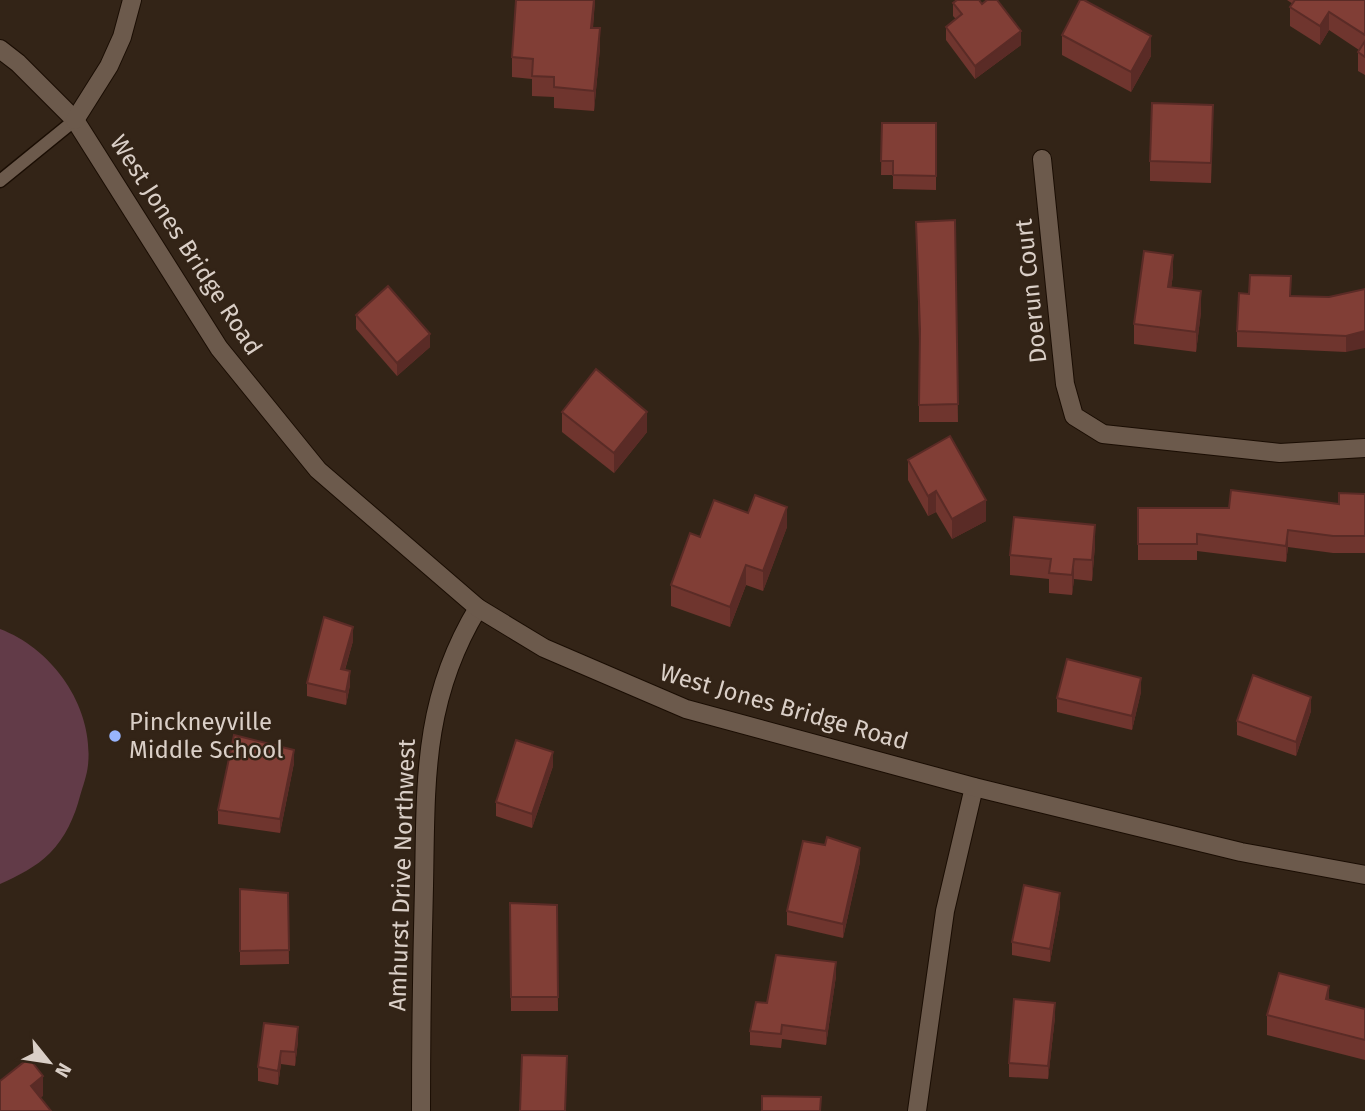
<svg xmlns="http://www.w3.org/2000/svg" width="1365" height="1111" viewBox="0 0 1365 1111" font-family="'Fira Sans',sans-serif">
	<rect width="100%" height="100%" fill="#332417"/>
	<path fill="#623b48" d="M0,629C53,649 94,707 88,765C87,775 83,786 80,796C75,816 65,838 50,853C36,867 18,876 0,884Z"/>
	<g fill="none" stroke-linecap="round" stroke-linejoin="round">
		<defs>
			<polyline id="service" points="0,181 75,120"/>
			<g id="minor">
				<polyline points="1042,159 1062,355 1065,384 1074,416 1103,434 1280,453 1365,448"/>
				<path d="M421,1111C421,1036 422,961 424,886C426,783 422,700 478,608"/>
				<polyline points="917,1111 945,911 974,787"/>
			</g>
			<g id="tertiary">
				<polyline points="0,49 18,63 75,120 219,348 318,470 478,608 544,648 686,709 974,787 1241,852 1365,875"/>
				<polyline points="75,120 109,66 122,37 132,0"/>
			</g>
		</defs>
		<use href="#service" stroke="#1a0d03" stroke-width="15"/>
		<use href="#minor" stroke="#1a0d03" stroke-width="20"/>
		<use href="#tertiary" stroke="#1a0d03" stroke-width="20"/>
		<use href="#service" stroke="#6c5a4c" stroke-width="12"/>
		<use href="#minor" stroke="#6c5a4c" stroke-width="18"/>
		<use href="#tertiary" stroke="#6c5a4c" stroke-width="18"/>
	</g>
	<g fill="#6f352e">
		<polygon points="516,0 595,0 593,28 600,48 594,111 554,108 554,97 532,96 532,79 512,77 512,57"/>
		<polygon points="1287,0 1365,0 1365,75 1358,71 1358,52 1359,50 1329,30 1320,45 1290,26 1290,7 1293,4"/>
		<polygon points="953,3 982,4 1021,45 975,79 946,40 946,27 956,19 953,16"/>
		<polygon points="1062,35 1151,56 1131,92 1062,55"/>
		<polygon points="882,123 936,123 936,190 893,189 893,175 881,175"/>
		<polygon points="1213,125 1211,183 1150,181 1150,161"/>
		<polygon points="955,220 958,422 919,422 919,342 916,222"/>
		<polygon points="1173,275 1171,288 1201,312 1196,352 1134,344 1134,324"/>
		<polygon points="1365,289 1346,352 1237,347 1237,331 1249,294 1329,297"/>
		<polygon points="356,315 430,347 397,376 356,329"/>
		<polygon points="562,412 647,432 614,473 562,432"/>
		<polygon points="908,460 986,521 952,539 936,512 928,516 908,480"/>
		<polygon points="1365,494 1365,553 1333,553 1288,547 1286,562 1197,551 1197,560 1138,560 1138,508 1229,508 1339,504"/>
		<polygon points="787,527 763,591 746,585 730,627 671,606 671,585 700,537"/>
		<polygon points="1095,545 1092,581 1074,579 1072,595 1049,593 1049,579 1010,575 1010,555"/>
		<polygon points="353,641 345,670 350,685 346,705 307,696 307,683"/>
		<polygon points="1141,692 1132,730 1057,712 1057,698"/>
		<polygon points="1311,711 1296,756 1237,735 1237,721"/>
		<polygon points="294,763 280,833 218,824 218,810"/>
		<polygon points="553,766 532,828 496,816 496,802"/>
		<polygon points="860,862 843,938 787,925 787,911"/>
		<polygon points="240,889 288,893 289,964 240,965"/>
		<polygon points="510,903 557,905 558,1011 511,1011"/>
		<polygon points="1060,906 1050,962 1012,955 1012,942"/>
		<polygon points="836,976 826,1045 782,1039 781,1048 750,1045 750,1031 767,1003"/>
		<polygon points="1365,1009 1365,1060 1267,1035 1267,1015"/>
		<polygon points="1055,1017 1048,1079 1009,1077 1009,1063"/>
		<polygon points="298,1027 298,1041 295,1066 281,1064 278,1085 258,1081 258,1067"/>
	</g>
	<g fill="#5a2b26">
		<polygon points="594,0 595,0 591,48 591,28"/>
		<polygon points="1329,12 1329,30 1320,45 1320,26"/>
		<polygon points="600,28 600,48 594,111 594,91"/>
		<polygon points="1021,31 1021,45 975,79 975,66"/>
		<polygon points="1151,36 1151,56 1131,92 1131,72"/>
		<polygon points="1173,255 1173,275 1168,307 1168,287"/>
		<polygon points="1201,291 1201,312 1196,352 1196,332"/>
		<polygon points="1365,331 1365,348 1346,352 1346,336"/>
		<polygon points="430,334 430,347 397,376 397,363"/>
		<polygon points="647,412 647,432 614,473 614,453"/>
		<polygon points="936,491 936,512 928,516 928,496"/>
		<polygon points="986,500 986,521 952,539 952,519"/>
		<polygon points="787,507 787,527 763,591 763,571"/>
		<polygon points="1095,525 1095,545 1092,581 1092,560"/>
		<polygon points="1288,530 1288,547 1286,562 1286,546"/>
		<polygon points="1074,559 1074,579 1072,595 1072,575"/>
		<polygon points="746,565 746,585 730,627 730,607"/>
		<polygon points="353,627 353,641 341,683 341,669"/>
		<polygon points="350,671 350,685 346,705 346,692"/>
		<polygon points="1141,678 1141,692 1132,730 1132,716"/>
		<polygon points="1311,697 1311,711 1296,756 1296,742"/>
		<polygon points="294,750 294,763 280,833 280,819"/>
		<polygon points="553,752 553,766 532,828 532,814"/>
		<polygon points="860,848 860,862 843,938 843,924"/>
		<polygon points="1060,893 1060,906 1050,962 1050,949"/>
		<polygon points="836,962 836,976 826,1045 826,1031"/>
		<polygon points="1329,986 1329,1006 1326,999"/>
		<polygon points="1055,1003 1055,1017 1048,1079 1048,1066"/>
		<polygon points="298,1027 298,1041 295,1066 295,1052"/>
		<polygon points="281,1051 281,1064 278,1085 278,1071"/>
		<polygon points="43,1076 43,1096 31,1106 31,1086"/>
	</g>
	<g fill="#813e36" stroke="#5a2b26" stroke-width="2">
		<polygon points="516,0 594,0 591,28 600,28 594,91 554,87 554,77 532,76 533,59 512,57"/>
		<polygon points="957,0 979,0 982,4 987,0 997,0 1021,31 975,66 946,27 962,14 953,3"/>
		<polygon points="1080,0 1084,0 1151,36 1131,72 1062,35"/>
		<polygon points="1295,0 1365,0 1365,35 1329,12 1320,26 1290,7"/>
		<polygon points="1365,41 1365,57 1358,52"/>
		<polygon points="1152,103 1213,105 1211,163 1150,161"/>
		<polygon points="882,123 936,123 936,176 893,175 893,161 881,161"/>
		<polygon points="955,220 958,404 919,405 920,329 916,222"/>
		<polygon points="1144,251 1173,255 1168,287 1201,291 1196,332 1134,324"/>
		<polygon points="1250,275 1291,276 1290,296 1329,297 1365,289 1365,331 1346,336 1237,331 1239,293 1249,294"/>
		<polygon points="388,286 430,334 397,363 356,315"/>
		<polygon points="596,369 647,412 614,453 562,412"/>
		<polygon points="950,436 986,500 952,519 936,491 928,496 908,460"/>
		<polygon points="1231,490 1339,504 1339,493 1365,494 1365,536 1333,536 1288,530 1286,546 1197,534 1197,544 1138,544 1138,508 1229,508"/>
		<polygon points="755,495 787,507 763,571 746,565 730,607 671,585 690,533 700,537 714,500 748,513"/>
		<polygon points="1014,517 1095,525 1092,560 1074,559 1072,575 1049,573 1051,559 1010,555"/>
		<polygon points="324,617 353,627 341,669 350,671 346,692 307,683"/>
		<polygon points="1067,659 1141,678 1132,716 1057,698"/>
		<polygon points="1253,675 1311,697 1296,742 1237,721"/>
		<polygon points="234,735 294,750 280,819 218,810"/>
		<polygon points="516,740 553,752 532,814 496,802"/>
		<polygon points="827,837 860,848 843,924 787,911 803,841 825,845"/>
		<polygon points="1024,885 1060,893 1050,949 1012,942"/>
		<polygon points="240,889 288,893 289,950 240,951"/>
		<polygon points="510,903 557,905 558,997 511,997"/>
		<polygon points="776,955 836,962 826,1031 782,1025 781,1034 750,1031 756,1002 767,1003"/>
		<polygon points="1279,973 1329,986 1326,999 1365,1009 1365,1040 1267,1015"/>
		<polygon points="1014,999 1055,1003 1048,1066 1009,1063"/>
		<polygon points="264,1023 298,1027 295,1052 281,1051 278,1071 258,1067"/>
		<polygon points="522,1055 567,1056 565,1111 520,1111"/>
		<polygon points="29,1058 43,1076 31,1086 51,1111 0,1111 0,1081"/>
		<polygon points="762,1096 821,1097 820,1111 762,1111"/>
	</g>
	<circle fill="#98b5fd" stroke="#332417" stroke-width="2.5" cx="115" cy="736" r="7"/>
	<g text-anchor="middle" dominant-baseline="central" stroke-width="5" stroke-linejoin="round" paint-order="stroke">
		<g font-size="24" fill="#dacfc7" stroke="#332417">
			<text transform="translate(186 245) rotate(57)">West Jones Bridge Road</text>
			<text transform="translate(1031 291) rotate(-96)">Doerun Court</text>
			<text transform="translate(784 707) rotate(16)">West Jones Bridge Road</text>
			<text transform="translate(402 875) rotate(-88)">Amhurst Drive Northwest</text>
		</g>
		<g font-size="24" fill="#dacfc7" stroke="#332417" text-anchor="start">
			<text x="129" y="722">Pinckneyville<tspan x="129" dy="28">Middle School</tspan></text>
		</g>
	</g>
	<g transform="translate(49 1062) rotate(120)" stroke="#332417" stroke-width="5" paint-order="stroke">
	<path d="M0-5L12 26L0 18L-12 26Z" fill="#dacfc7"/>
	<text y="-10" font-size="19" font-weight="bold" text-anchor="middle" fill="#dacfc7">N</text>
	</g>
</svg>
